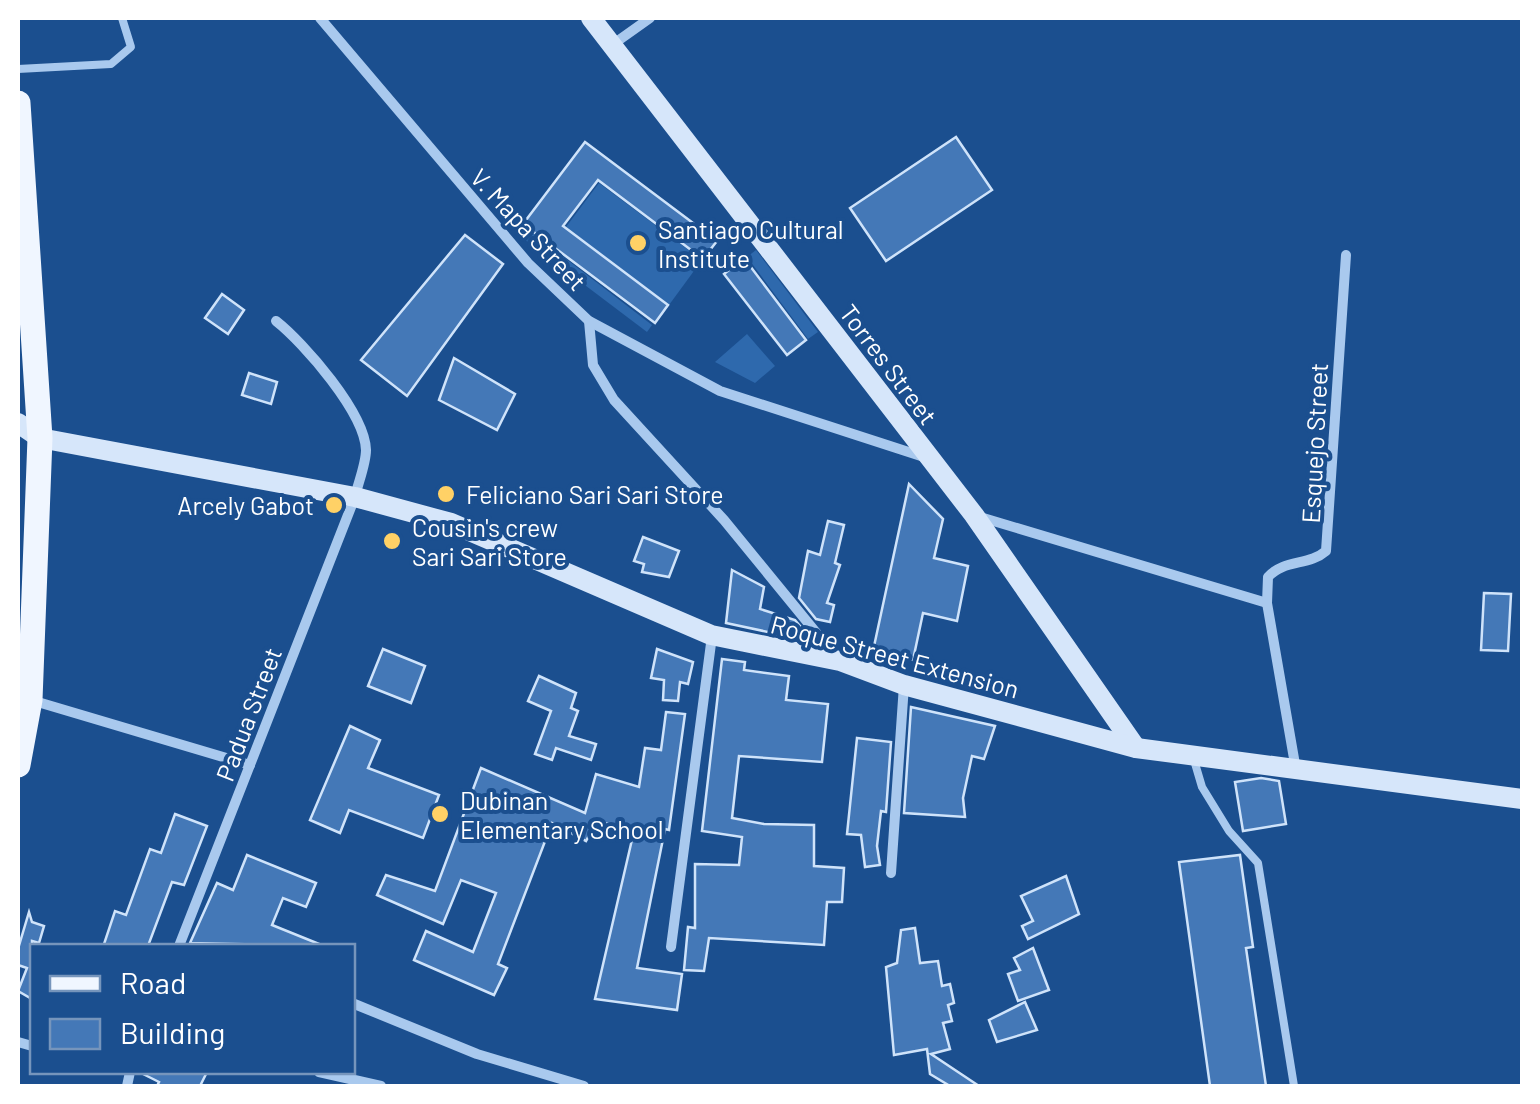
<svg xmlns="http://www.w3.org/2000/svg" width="1540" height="1104" viewBox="0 0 1540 1104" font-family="Barlow,sans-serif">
	<rect width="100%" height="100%" fill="#1b4f8f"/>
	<g fill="#2e69ad">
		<polygon points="599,183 702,260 669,305 566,227"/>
		<polygon points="522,225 652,325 647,332 516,233"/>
		<polygon points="756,250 818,332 808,339 747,257"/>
		<polygon points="747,334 775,366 755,383 715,362"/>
	</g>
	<g fill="#4478b7" stroke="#cfe3fa" stroke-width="2.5">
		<polygon points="956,137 992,190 886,261 850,208"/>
		<polygon points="585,142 717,241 703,259 598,180 563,226 668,305 655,323 523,224"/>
		<polygon points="465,235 503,264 407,396 361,360"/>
		<polygon points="744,258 806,340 787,355 724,274"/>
		<polygon points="222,294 244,310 228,334 205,318"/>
		<polygon points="454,358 515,394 497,430 439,400"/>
		<polygon points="249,373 277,382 271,404 242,395"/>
		<polygon points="909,484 943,519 934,558 968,566 957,621 923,613 913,660 873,651"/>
		<polygon points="828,521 844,525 835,563 840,565 827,603 834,605 830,622 816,619 799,598 808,551 820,555"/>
		<polygon points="643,537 679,551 669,577 642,572 644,564 634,561"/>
		<polygon points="732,570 764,587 760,609 795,620 800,626 796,638 726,623"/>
		<polygon points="1484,593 1511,594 1508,651 1481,650"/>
		<polygon points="383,649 425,666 411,703 368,686"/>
		<polygon points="657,649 693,662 688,684 680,682 678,701 663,700 664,680 651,678"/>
		<polygon points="722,659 745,662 744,670 789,676 786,700 828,704 822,762 739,756 732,818 764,824 814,825 814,866 844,868 842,902 827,902 824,945 709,938 704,971 684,970 688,927 695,928 695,864 739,865 742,837 702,831"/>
		<polygon points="539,676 576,693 571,708 578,711 569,736 596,744 591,760 556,748 552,760 535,754 551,711 528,701"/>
		<polygon points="911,707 995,726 984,759 972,756 963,798 965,817 904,813"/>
		<polygon points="666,712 685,714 669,830 665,829 637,968 682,974 677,1010 595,999 634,831 597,821 586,841 552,823 498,964 507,968 494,995 414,960 426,931 473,952 496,893 461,880 443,924 377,895 386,875 435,891 481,768 585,813 596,774 639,787 645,748 661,750"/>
		<polygon points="350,726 380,740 368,768 439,795 423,838 349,810 340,833 310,820"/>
		<polygon points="857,738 891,742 886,812 881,811 877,846 880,865 865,867 861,835 847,834"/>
		<polygon points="1261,778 1279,781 1286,824 1243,831 1235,782"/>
		<polygon points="175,814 207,826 184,885 172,882 148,946 104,944 115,911 126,915 150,849 161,853"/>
		<polygon points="247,855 316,883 306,907 283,898 272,925 324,946 190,943 217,883 233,890"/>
		<polygon points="1240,855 1253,947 1246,948 1266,1086 1210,1086 1179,862"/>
		<polygon points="1066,876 1079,914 1028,939 1022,926 1033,921 1021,896"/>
		<polygon points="29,912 32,922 44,926 39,943 32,941 32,999 18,991 27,968 18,965 18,949"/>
		<polygon points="915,928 920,963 938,961 942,986 950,984 954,1003 948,1005 952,1021 943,1023 950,1049 931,1054 979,1086 950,1086 930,1074 927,1049 894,1055 886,967 897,963 901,930"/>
		<polygon points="1033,948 1049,990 1018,1001 1008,974 1020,970 1014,958"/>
		<polygon points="1025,1002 1037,1030 997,1042 989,1020"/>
		<polygon points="139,1072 207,1072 200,1086 157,1086 159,1082"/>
	</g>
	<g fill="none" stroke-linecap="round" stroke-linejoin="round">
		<g stroke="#a9c9ee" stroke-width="8">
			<polyline points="18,69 111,64 131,47 122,18"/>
			<polyline points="1194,760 1202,787 1229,831 1258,863 1294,1086"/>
		</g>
		<g stroke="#a9c9ee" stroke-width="10">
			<polyline points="320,18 528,263 589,321 720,391 924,457"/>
			<polyline points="612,45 650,18"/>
			<polyline points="589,321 593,365 614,400 724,520 836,657"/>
			<polyline points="980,517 1267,603"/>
			<polyline points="31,700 250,765"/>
			<path d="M1296,770L1267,603L1268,577C1284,559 1309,566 1326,551L1346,255"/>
			<polyline points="891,873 904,685"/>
			<path d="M179,946L355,497C358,483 366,464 366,450C365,413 304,343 276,321"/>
			<polyline points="671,947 712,636"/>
			<polyline points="352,1003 477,1054 584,1086"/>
			<polyline points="18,1042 32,1046"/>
			<polyline points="319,1072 381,1086"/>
			<polyline points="127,1086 130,1072"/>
		</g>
		<g stroke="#d6e6fa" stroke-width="20">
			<polyline points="591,18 974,515 1136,748"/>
			<polyline points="18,423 40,438 355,497 451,523 711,635 840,661 904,685 1136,748 1522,799"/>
		</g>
		<polyline stroke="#f0f6ff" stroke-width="25" points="18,103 40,438 30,700 18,765"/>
	</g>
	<g fill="#ffd166" stroke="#1b4f8f" stroke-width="4">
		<circle cx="638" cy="243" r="10"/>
		<circle cx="446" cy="494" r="10"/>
		<circle cx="334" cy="505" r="10"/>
		<circle cx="392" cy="541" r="10"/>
		<circle cx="440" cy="814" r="10"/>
	</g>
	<g text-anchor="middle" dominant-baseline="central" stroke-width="8" stroke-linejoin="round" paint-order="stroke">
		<g font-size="25" fill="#fff" stroke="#1b4f8f">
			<text transform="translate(529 229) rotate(47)">V. Mapa Street</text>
			<text transform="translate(889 364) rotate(53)">Torres Street</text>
			<text transform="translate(1314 443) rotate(-87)">Esquejo Street</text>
			<text transform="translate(895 656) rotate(15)">Roque Street Extension</text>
			<text transform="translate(248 714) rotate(-69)">Padua Street</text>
		</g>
		<g font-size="25" fill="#fff" stroke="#1b4f8f" text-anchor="start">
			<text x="658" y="229">Santiago Cultural<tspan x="658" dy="29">Institute</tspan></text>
			<text x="466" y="494">Feliciano Sari Sari Store</text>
			<text x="314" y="505" text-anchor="end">Arcely Gabot</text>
			<text x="412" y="527">Cousin's crew<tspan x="412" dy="29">Sari Sari Store</tspan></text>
			<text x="460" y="800">Dubinan<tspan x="460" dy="29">Elementary School</tspan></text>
		</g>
	</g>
	<rect width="1540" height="1104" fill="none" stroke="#ffffff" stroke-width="40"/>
	<rect x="30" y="944" width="325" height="130" fill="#1b4f8f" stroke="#7695bc" stroke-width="2.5"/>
	<rect x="50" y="976" width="50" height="15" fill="#f0f6ff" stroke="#7695bc" stroke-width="2.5"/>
	<text x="120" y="994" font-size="30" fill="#ffffff">Road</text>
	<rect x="50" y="1019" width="50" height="30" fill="#4478b7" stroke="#7695bc" stroke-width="2.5"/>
	<text x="120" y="1044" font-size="30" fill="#ffffff">Building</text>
</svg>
